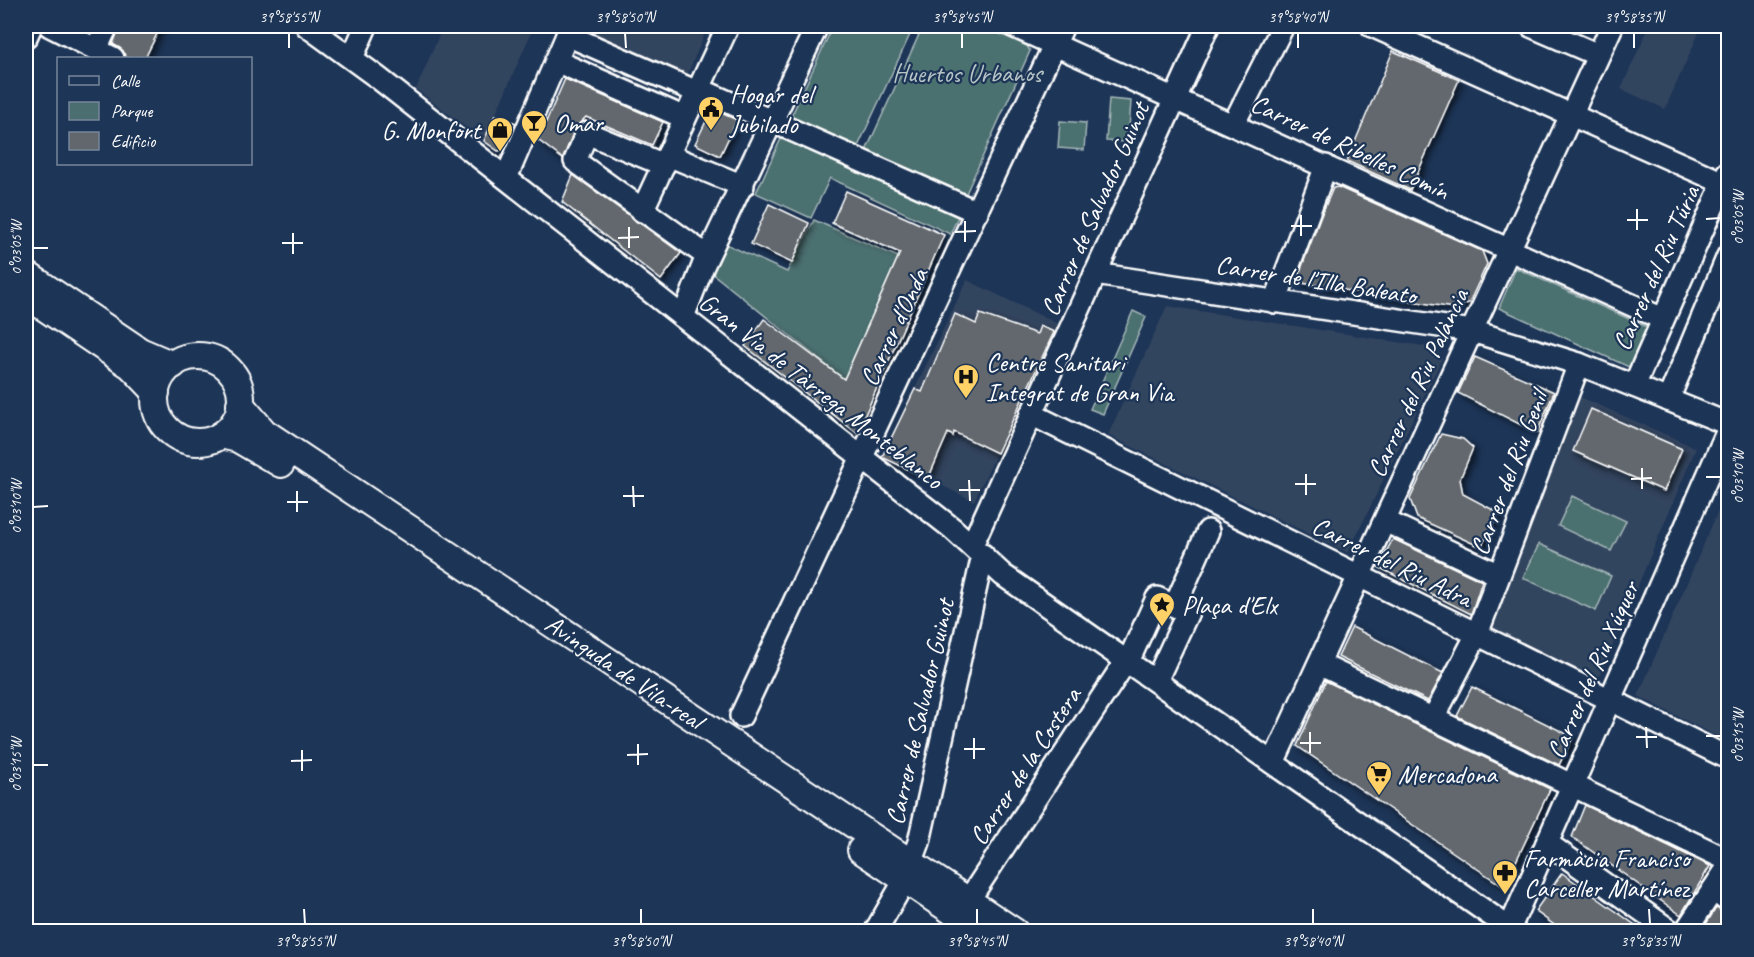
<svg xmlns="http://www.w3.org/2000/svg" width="1754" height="957" viewBox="0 0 1754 957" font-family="Caveat,sans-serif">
	<defs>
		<filter id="shadow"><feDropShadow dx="3.5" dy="3.5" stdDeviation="3" flood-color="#0009"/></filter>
	</defs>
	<rect width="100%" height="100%" fill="#1d3557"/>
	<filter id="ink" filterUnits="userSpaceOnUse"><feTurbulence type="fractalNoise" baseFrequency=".0167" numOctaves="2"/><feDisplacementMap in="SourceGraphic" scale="12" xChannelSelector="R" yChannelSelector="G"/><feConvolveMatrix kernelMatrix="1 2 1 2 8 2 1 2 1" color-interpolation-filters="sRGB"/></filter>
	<g filter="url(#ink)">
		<g fill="#32445e">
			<polygon points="443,26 534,26 484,141 416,89"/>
			<polygon points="583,26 708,26 686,78 580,33"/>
			<polygon points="1649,26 1702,26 1665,109 1621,89"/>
			<polygon points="967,280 1058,324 974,501 882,457"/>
			<polygon points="1167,306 1436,348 1442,359 1348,553 1108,435"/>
			<polygon points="1576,395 1696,448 1599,678 1483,628"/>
			<polygon points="1728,488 1728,742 1638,696"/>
		</g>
		<g fill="#4b6f70" stroke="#a5b7b8" stroke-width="1.5">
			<polygon points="833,26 914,26 855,153 964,204 950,234 830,178 811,218 756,193"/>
			<polygon points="923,26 982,26 1027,46 1030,51 964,198 865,153"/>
			<polygon points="1109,99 1131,101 1128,142 1106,141"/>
			<polygon points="1060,121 1086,123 1084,150 1058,148"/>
			<polygon points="814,220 898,257 844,379 703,266 715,239 787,272"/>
			<polygon points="1516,268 1647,327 1629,367 1499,308"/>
			<polygon points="1133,311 1146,317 1103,414 1090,409"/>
			<polygon points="1572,496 1626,521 1611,551 1558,526"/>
			<polygon points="1539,544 1611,576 1596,611 1523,578"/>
		</g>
		<g fill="#62676d" stroke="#fff" stroke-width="1.5" filter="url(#shadow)">
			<polygon points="120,26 161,26 145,58 126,58 123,51 113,44"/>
			<polygon points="1393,51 1459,80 1410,190 1347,161"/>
			<polygon points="565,79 663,122 652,145 586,117 575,128 563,159 538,140"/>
			<polygon points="712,109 737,120 720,156 695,144"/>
			<polygon points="495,115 516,123 504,150 498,151 484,141"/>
			<polygon points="573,175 681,253 661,280 562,202"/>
			<polygon points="1338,187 1482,251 1487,264 1469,303 1453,308 1302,283 1298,277 1321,216 1333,188"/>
			<polygon points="846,191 944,235 857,433 745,346 764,319 844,379 900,253 832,223"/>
			<polygon points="769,204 809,223 792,263 751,244"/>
			<polygon points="955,314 976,324 980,314 1037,334 1040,326 1054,332 997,453 954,432 953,436 948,433 928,479 882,457 915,389 922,392"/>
			<polygon points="1475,357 1554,392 1537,433 1458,393"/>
			<polygon points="1591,409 1682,449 1664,491 1573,451"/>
			<polygon points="1441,434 1463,439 1473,448 1460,479 1463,494 1499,513 1481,547 1417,518 1410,499"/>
			<polygon points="1393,539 1482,581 1471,614 1378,567"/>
			<polygon points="1352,627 1443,673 1428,701 1338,657"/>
			<polygon points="1326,681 1550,789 1504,887 1297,746"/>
			<polygon points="1472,687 1573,737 1559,765 1457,716"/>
			<polygon points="1585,805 1710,866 1681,915 1572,837"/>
			<polygon points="1562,873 1645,932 1564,932 1535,911"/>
			<polygon points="1716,908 1728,913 1728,932 1701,932"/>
		</g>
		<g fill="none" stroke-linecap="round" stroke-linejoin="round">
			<defs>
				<g id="minor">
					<polyline points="50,26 113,58"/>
					<polyline points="307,26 377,77 953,529 1003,575 1515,932"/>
					<polyline points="1013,26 1663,319"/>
					<polyline points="1372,26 1728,185"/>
					<polyline points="1531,26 1598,55"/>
					<polyline points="567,35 697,92"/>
					<polyline points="26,37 31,26"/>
					<polyline points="98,45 107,26"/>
					<polyline points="352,58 366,26"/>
					<polyline points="556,61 685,118"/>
					<polyline points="699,89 977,212"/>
					<polyline points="1234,123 1283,26"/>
					<polyline points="668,155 743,186"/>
					<polyline points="664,165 587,133 575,161 707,256"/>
					<polyline points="506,178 571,26"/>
					<polyline points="642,211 728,26"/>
					<polyline points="1095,274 1472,331 1579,364 1728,424"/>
					<polyline points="1275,302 1326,166"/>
					<polyline points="683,317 703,266 817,26"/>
					<polyline points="1634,386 1728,172"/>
					<polyline points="1668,400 1728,256"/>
					<polyline points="1031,414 1728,758"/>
					<polyline points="1385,521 1499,575"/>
					<polyline points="972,545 1208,26"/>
					<polyline points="1175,606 1208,531"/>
					<polyline points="1128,662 1157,598 1188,612 1156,681"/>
					<polyline points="1319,664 1728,860"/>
					<polyline points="741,716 1063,26"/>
					<polyline points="1433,719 1477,634 1579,364"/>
					<polyline points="1273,763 1612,26"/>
					<polyline points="1547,843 1672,932"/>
					<polyline points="1713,890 1728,901"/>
					<polyline points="968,901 1126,661"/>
					<polyline points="875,932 905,880 919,842 983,555"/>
					<polyline points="1508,932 1728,430"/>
					<polyline points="1685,932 1728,867"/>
				</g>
				<g id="major">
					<polyline points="26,274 140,351 173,365"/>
					<polyline points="26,295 131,366 156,392"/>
					<circle cx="198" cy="399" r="43"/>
					<polyline points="240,404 264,432 1015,932"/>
					<polyline points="221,435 238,439 281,464"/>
					<polyline points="861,850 983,932"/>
				</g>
			</defs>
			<use href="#minor" stroke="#fff" stroke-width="26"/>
			<use href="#major" stroke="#fff" stroke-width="30"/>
			<use href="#minor" stroke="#1d3557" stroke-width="21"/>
			<use href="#major" stroke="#1d3557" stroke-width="26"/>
		</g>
	</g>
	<path fill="none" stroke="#fff" stroke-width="2" d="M289,33V48M625,33L626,48M962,33V48M1298,33V48M1634,33V48M1637,209V230M1301,215V236M1706,219L1721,218M1627,220H1648M965,221V242M1291,226H1312M629,227V248M955,232L976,231M293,233V254M618,238L639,237M282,243H303M33,248H48M1642,468V489M1306,474V495M1706,477H1721M1631,479L1652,478M969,480L970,501M1295,484H1316M633,486L634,507M959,490H980M297,491V512M623,496H644M287,502H308M33,507L48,506M1646,727L1647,748M1310,732V753M1706,736H1721M1636,737H1657M974,738V759M1300,743H1321M638,744V765M964,749H985M302,750V771M627,755L648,754M291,761L312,760M33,765H48M304,909L305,924M641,909V924M977,909V924M1313,909V924M1649,909L1650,924"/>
	<defs>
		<symbol id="civic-pin" viewBox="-11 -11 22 30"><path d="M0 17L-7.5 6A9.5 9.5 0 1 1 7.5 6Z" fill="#ffd166" stroke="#1d3557"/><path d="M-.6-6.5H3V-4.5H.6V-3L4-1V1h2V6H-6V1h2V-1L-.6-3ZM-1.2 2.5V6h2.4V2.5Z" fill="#111"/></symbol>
		<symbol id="bar-pin" viewBox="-11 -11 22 30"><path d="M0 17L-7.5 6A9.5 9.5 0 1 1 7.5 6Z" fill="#ffd166" stroke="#1d3557"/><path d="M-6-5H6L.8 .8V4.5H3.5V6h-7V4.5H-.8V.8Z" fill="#111"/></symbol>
		<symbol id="shop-pin" viewBox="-11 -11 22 30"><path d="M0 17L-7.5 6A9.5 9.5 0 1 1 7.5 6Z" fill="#ffd166" stroke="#1d3557"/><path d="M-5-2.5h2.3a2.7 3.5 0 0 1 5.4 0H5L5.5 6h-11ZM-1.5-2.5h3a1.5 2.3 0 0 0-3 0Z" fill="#111"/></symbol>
		<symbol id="hospital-pin" viewBox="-11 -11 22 30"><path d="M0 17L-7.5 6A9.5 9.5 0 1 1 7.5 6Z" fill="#ffd166" stroke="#1d3557"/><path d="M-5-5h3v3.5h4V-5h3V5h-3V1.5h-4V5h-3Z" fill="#111"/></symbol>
		<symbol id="sight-pin" viewBox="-11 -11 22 30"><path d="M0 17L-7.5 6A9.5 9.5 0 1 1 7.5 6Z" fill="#ffd166" stroke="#1d3557"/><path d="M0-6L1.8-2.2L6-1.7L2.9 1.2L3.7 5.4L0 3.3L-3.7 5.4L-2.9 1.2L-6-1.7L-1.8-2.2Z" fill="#111"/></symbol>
		<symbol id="supermarket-pin" viewBox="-11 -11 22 30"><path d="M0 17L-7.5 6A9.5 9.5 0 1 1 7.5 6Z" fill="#ffd166" stroke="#1d3557"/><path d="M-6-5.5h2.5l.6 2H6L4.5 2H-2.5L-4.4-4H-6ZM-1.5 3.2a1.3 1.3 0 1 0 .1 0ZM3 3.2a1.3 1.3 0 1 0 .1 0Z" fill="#111"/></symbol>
		<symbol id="pharmacy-pin" viewBox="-11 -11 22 30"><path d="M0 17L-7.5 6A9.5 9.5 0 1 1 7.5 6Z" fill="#ffd166" stroke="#1d3557"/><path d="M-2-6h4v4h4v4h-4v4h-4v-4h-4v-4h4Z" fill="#111"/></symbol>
	</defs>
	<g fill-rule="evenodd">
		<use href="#civic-pin" x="696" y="94" width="30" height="40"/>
		<use href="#bar-pin" x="519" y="108" width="30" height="40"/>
		<use href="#shop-pin" x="485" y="115" width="30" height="40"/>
		<use href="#hospital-pin" x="951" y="362" width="30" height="40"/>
		<use href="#sight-pin" x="1147" y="590" width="30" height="40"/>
		<use href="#supermarket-pin" x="1364" y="759" width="30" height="40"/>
		<use href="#pharmacy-pin" x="1490" y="858" width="30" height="40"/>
	</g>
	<g text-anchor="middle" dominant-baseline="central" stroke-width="4.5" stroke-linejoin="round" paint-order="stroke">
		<g font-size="26" fill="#b7c5c6" stroke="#1d3557">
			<text x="967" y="73">Huertos Urbanos</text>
		</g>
		<g font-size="26" fill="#fff" stroke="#1d3557" text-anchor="start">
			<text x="730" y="94">Hogar del<tspan x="730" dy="30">Jubilado</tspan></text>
			<text x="554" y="123">Omar</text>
			<text x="480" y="130" text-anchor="end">G. Monfort</text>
			<text x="986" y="362">Centre Sanitari<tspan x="986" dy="30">Integrat de Gran Via</tspan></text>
			<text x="1182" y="605">Plaça d'Elx</text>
			<text x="1398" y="774">Mercadona</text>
			<text x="1524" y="858">Farmàcia Franciso<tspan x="1524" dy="30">Carceller Martínez</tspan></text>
		</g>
		<g font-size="26" fill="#fff" stroke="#1d3557">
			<text transform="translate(1350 147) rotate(25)">Carrer de Ribelles Comín</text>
			<text transform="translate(1095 209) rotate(-66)">Carrer de Salvador Guinot</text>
			<text transform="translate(1656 268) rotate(-66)">Carrer del Riu Túria</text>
			<text transform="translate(1316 280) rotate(9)">Carrer de l'Illa Baleato</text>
			<text transform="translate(894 327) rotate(-65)">Carrer d'Onda</text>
			<text transform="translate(1418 383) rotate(-65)">Carrer del Riu Palància</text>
			<text transform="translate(821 391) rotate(38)">Gran Via de Tàrrega Monteblanco</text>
			<text transform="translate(1509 473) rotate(-69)">Carrer del Riu Genil</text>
			<text transform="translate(1392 562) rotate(26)">Carrer del Riu Adra</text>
			<text transform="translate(1593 670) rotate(-66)">Carrer del Riu Xúquer</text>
			<text transform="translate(624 672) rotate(34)">Avinguda de Vila-real</text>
			<text transform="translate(920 712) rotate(-77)">Carrer de Salvador Guinot</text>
			<text transform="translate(1025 766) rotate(-57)">Carrer de la Costera</text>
		</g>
	</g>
	<rect width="1754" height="957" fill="none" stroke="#1d3557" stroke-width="66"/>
	<rect x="57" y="57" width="195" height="108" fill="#1d3557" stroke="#77869a" stroke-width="1.5"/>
	<rect x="69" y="76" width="30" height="9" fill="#1d3557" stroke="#77869a" stroke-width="1.5"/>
	<text x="111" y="87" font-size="18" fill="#ffffff">Calle</text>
	<rect x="69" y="102" width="30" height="18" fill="#4b6f70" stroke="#77869a" stroke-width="1.5"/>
	<text x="111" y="117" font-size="18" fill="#ffffff">Parque</text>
	<rect x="69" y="132" width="30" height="18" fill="#62676d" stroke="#77869a" stroke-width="1.5"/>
	<text x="111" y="147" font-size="18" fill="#ffffff">Edificio</text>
	<rect x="33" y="33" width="1688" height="891" fill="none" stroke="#fff" stroke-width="2"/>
	<g font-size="15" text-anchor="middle" fill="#fff">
		<text x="289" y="22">39°58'55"N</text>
		<text x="625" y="22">39°58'50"N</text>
		<text x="962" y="22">39°58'45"N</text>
		<text x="1298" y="22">39°58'40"N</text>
		<text x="1634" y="22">39°58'35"N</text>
		<text transform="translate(1738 218) rotate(-90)" y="5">0°03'05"W</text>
		<text transform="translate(16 248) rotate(-90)" y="5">0°03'05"W</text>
		<text transform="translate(1738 477) rotate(-90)" y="5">0°03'10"W</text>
		<text transform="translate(16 507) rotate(-90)" y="5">0°03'10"W</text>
		<text transform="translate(1738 736) rotate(-90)" y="5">0°03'15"W</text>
		<text transform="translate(16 765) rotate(-90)" y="5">0°03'15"W</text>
		<text x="305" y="946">39°58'55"N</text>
		<text x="641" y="946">39°58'50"N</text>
		<text x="977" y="946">39°58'45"N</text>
		<text x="1313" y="946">39°58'40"N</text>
		<text x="1650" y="946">39°58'35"N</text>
	</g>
</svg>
